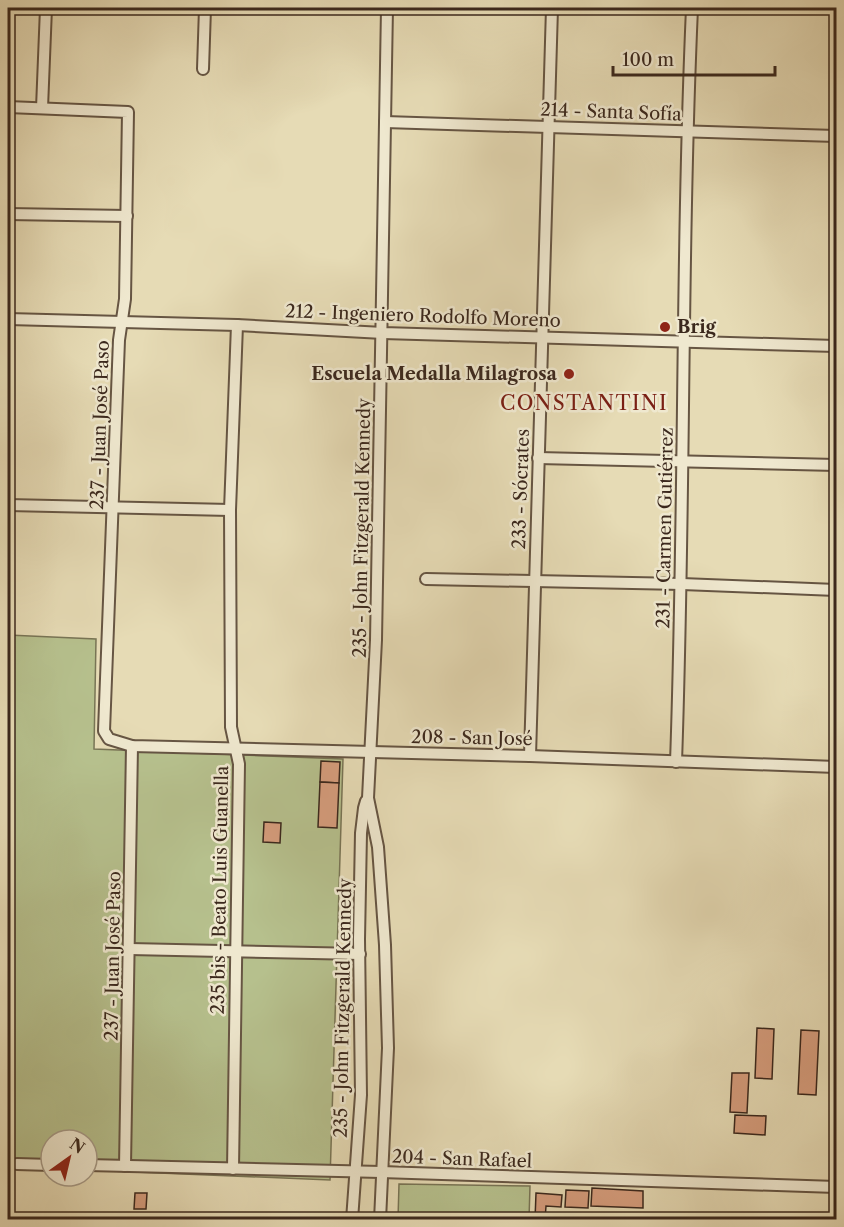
<svg xmlns="http://www.w3.org/2000/svg" width="844" height="1227" viewBox="0 0 844 1227" font-family="'Libre Caslon Text',serif">
	<rect width="100%" height="100%" fill="#e6dbb5"/>
	<filter id="stains"><feTurbulence type="fractalNoise" baseFrequency=".00333" numOctaves="4"/><feColorMatrix values="0 0 0 0 .2 0 0 0 0 .09 0 0 0 0 .02 0 0 0 .5 -.17"/></filter>
	<radialGradient id="worn" r=".72"><stop offset=".6" stop-color="#630" stop-opacity="0"/><stop offset="1" stop-color="#630" stop-opacity=".3"/></radialGradient>
	<g fill="#b6c08d" stroke="#787455" stroke-width="1.5">
		<polygon points="8,635 96,639 94,749 343,759 330,1180 87,1170 87,1140 51,1140 51,1168 8,1167"/>
		<polygon points="399,1184 530,1186 529,1219 398,1219"/>
	</g>
	<g fill="#d69d7d" stroke="#3b281d" stroke-width="1.5">
		<polygon points="321,761 340,762 339,783 320,782"/>
		<polygon points="320,782 339,783 337,828 318,827"/>
		<polygon points="264,822 281,823 280,843 263,842"/>
		<polygon points="757,1028 774,1029 772,1079 755,1078"/>
		<polygon points="801,1030 819,1031 816,1095 798,1094"/>
		<polygon points="732,1073 749,1073 747,1113 730,1112"/>
		<polygon points="735,1115 766,1116 765,1135 734,1133"/>
		<polygon points="592,1188 643,1191 643,1208 591,1206"/>
		<polygon points="566,1190 589,1191 588,1208 565,1207"/>
		<polygon points="135,1193 147,1193 146,1209 134,1209"/>
		<polygon points="536,1193 562,1195 561,1207 546,1206 545,1220 535,1220"/>
	</g>
	<g fill="none" stroke-linecap="round" stroke-linejoin="round">
		<defs>
			<g id="street">
				<polyline points="203,69 205,8"/>
				<polyline points="8,107 128,112 125,299 119,340 104,731 109,739 132,746 530,756 836,767"/>
				<polyline points="42,108 46,8"/>
				<polyline points="385,122 836,136"/>
				<polyline points="8,214 127,216"/>
				<polyline points="8,319 237,325 383,333 836,346"/>
				<polyline points="538,458 836,465"/>
				<polyline points="8,505 230,510"/>
				<polyline points="426,579 682,584 836,590"/>
				<polyline points="530,756 552,8"/>
				<path d="M676,762C685,510 681,259 692,8"/>
				<polyline points="130,949 360,954"/>
				<polyline points="17,1164 51,1165"/>
				<polyline points="87,1165 381,1172 836,1187"/>
				<polyline points="125,1166 132,746"/>
				<polyline points="233,1169 239,764 231,727 230,510 237,325"/>
				<polyline points="352,1220 361,1095 359,939 361,833 364,808 366,801"/>
				<polyline points="380,1220 388,1048 385,945 378,847 368,798 376,640 387,8"/>
			</g>
		</defs>
		<use href="#street" stroke="#665543" stroke-width="14"/>
		<use href="#street" stroke="#efe8cf" stroke-width="10"/>
	</g>
	<g fill="#8f2418" stroke="#efe8cf" stroke-width="2">
		<circle cx="665" cy="327" r="6"/>
		<circle cx="569" cy="374" r="6"/>
	</g>
	<g text-anchor="middle" dominant-baseline="central" stroke-width="5" stroke-linejoin="round" paint-order="stroke">
		<g font-size="18" fill="#3b281d" stroke="#efe8cf">
			<text transform="translate(611 112) rotate(2)">214 - Santa Sofía</text>
			<text transform="translate(423 316) rotate(2)">212 - Ingeniero Rodolfo Moreno</text>
			<text transform="translate(100 425) rotate(-88)">237 - Juan José Paso</text>
			<text transform="translate(521 489) rotate(-88)">233 - Sócrates</text>
			<text transform="translate(362 528) rotate(-89)">235 - John Fitzgerald Kennedy</text>
			<text transform="translate(665 528) rotate(-89)">231 - Carmen Gutiérrez</text>
			<text transform="translate(472 738) rotate(1)">208 - San José</text>
			<text transform="translate(220 890) rotate(-89)">235 bis - Beato Luis Guanella</text>
			<text transform="translate(113 956) rotate(-89)">237 - Juan José Paso</text>
			<text transform="translate(343 1008) rotate(-89)">235 - John Fitzgerald Kennedy</text>
			<text transform="translate(462 1159) rotate(2)">204 - San Rafael</text>
		</g>
		<g font-size="18" font-weight="bold" fill="#3b281d" stroke="#efe8cf" text-anchor="start">
			<text x="677" y="327">Brig</text>
			<text x="557" y="374" text-anchor="end">Escuela Medalla Milagrosa</text>
		</g>
		<g font-size="20" letter-spacing="1.5" fill="#7a1f14" stroke="#efe8cf">
			<text x="584" y="403">CONSTANTINI</text>
		</g>
	</g>
	<rect width="844" height="1227" fill="none" stroke="#e6dbb5" stroke-width="30"/>
	<rect x="9" y="9" width="826" height="1209" fill="none" stroke="#3b281d" stroke-width="3"/>
	<rect x="15" y="15" width="814" height="1197" fill="none" stroke="#3b281d" stroke-width="1.5"/>
	<g transform="translate(69 1158) rotate(34)"><circle r="28" fill="#efe8cf" stroke="#a79b88" stroke-width="1.5"/>
	<path d="M0-4.5L10 22L0 15L-10 22Z" fill="#8f2418"/>
	<text y="-9" font-size="16" font-weight="bold" text-anchor="middle" fill="#3b281d">N</text>
	</g>
	<path d="M613 66v9h162v-9" fill="none" stroke="#3b281d" stroke-width="3"/>
	<text x="622" y="66" font-size="18" fill="#3b281d" stroke="#efe8cf" stroke-width="4.5" paint-order="stroke">100 m</text>
	<rect width="100%" height="100%" filter="url(#stains)"/>
	<rect width="100%" height="100%" fill="url(#worn)"/>
</svg>
